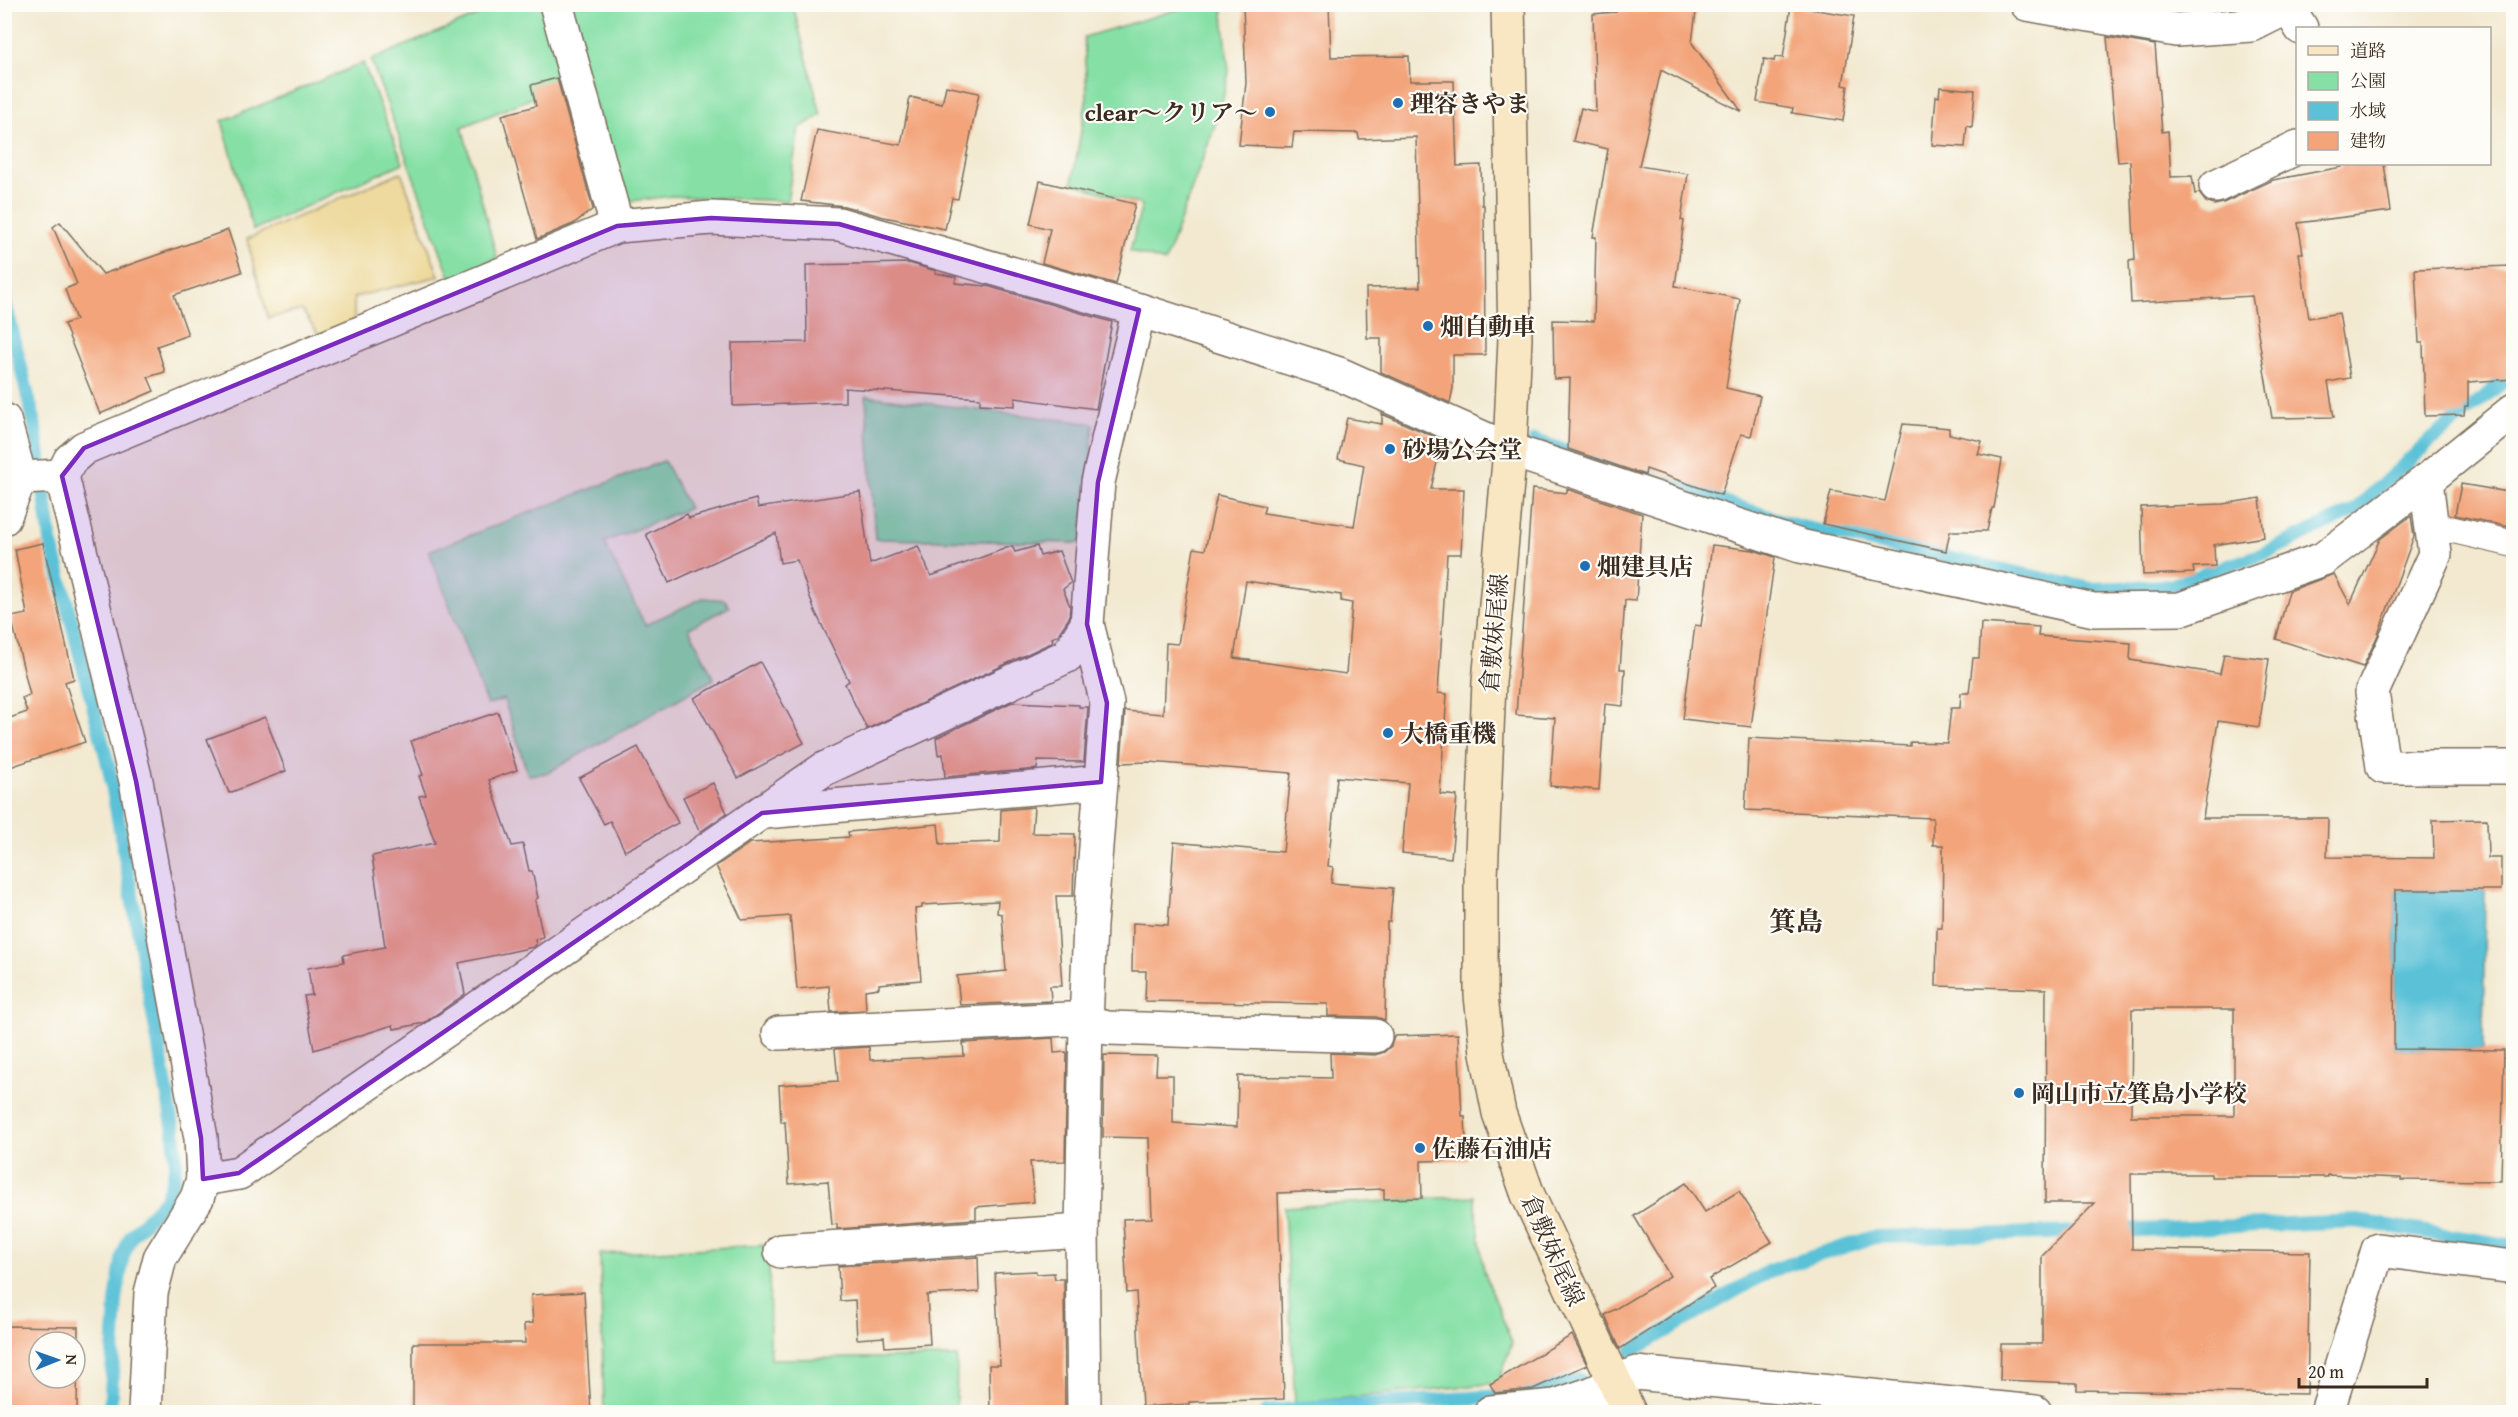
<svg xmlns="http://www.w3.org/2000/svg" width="2518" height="1417" viewBox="0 0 2518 1417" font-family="'Gentium Book Plus','Noto Serif JP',serif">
	<rect width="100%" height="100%" fill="#fdfcf7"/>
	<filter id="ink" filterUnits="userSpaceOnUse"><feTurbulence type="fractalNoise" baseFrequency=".0167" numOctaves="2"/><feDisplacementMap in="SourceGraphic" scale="12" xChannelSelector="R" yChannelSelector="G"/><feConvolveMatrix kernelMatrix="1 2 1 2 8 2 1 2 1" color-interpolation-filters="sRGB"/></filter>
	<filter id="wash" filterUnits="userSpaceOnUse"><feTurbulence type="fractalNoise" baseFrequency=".008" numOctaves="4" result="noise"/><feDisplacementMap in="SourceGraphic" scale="24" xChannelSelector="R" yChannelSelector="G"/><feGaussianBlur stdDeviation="1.35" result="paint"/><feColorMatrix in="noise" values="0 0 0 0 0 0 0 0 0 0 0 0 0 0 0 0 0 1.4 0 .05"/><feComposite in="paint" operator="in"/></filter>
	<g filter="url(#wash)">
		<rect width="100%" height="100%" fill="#f2e9d0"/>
		<g fill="#86e0a6" stroke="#608562" stroke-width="1.5">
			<polygon points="1196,4 1222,5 1229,72 1220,111 1165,262 1130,251 1142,205 1072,183 1087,97 1084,37"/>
			<polygon points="502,5 543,5 561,86 462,127 497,258 451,280 371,60"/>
			<polygon points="567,5 793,5 821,115 799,128 787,201 672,196 622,202"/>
			<polygon points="363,63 403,163 253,230 222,121"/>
			<polygon points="866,396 1094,424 1081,543 875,539"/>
			<polygon points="664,461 689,508 604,542 645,625 703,598 725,600 729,607 689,628 714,679 547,773 528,775 504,699 487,705 429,551"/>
			<polygon points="1474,1196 1484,1271 1512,1343 1498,1383 1295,1403 1284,1207"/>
			<polygon points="769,1245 770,1359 957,1357 956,1412 604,1412 600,1254"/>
		</g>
		<polygon fill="#eeda9e" stroke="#94825e" stroke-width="1.5" points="401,172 439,276 354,297 354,322 319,335 302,310 268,318 247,239"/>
		<polygon fill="#5ac1d7" stroke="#4a767a" stroke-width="1.5" points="2395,890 2485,890 2483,1050 2394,1049"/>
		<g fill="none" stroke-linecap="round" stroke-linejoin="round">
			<g stroke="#5ac1d7" stroke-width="14">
				<polyline points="4,298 34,421 51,541 109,768 174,1131 176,1163 173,1180 165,1200 131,1236 123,1255 116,1301 110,1412"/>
				<polyline points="1535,441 1797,526 2092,589 2170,586 2263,554 2355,510 2430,441 2514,373"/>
				<polyline points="2116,1231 2357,1221 2514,1246"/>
				<polyline points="1632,1351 1769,1271 1874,1237 2085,1232"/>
				<polyline points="1527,1395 1580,1380"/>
				<polyline points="1267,1412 1306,1408 1502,1396"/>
			</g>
		</g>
		<g id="blocks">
			<g fill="#f3a47a" fill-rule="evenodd">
				<polygon points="1243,4 1329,4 1331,57 1409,56 1410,81 1454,81 1457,166 1481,165 1482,205 1484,205 1485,355 1453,355 1453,388 1450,403 1381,372 1381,338 1367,338 1366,288 1420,287 1416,137 1359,139 1358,133 1294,132 1292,147 1239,145 1246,83"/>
				<polygon points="1616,4 1697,4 1692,43 1742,112 1661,70 1639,166 1688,174 1681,220 1684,221 1675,286 1740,299 1726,388 1760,396 1751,436 1741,434 1721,495 1646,469 1645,475 1568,449 1570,378 1554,379 1553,320 1594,321 1596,237 1593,237 1608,149 1573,141 1581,108 1596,112 1593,14 1616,12"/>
				<polygon points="1791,6 1854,16 1843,85 1848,86 1843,121 1792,113 1793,108 1757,102 1764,59 1774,61 1775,57 1783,58"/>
				<polygon points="2107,37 2155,45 2162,132 2168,131 2171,177 2192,176 2195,194 2199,193 2206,202 2214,205 2223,203 2273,180 2342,167 2341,164 2384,164 2391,211 2298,223 2303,253 2299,253 2309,318 2339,313 2350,378 2328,382 2334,417 2272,418 2252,296 2131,303 2129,261 2135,260 2130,161 2118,162"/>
				<polygon points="557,78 593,209 573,224 537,239 502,115 536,106 531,85"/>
				<polygon points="946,86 979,93 958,199 952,198 945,229 884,217 844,206 801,201 817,130 901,145 910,97 942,104"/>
				<polygon points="1940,87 1975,90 1972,127 1967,126 1965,147 1932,145 1936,96 1939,97"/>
				<polygon points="1040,181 1135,204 1116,284 1042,263 1050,229 1030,224"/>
				<polygon points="60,222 103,274 228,230 242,272 174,295 188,335 157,346 165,372 148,377 154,391 100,414 64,324 76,320 65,289 77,284 53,227"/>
				<polygon points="909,263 936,271 935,273 956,277 955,283 987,286 1112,322 1096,409 1015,398 1015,406 980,404 980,398 845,388 845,402 733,406 732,343 807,342 806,265"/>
				<polygon points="2514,266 2514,379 2468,382 2468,406 2465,406 2464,415 2425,416 2423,343 2419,343 2415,269"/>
				<path d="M1382,414L1442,440L1431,489H1464L1461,554H1447L1438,693L1447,694L1440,794L1457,796L1451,858L1402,853L1408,783L1337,777L1328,866L1333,867L1331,883L1393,888L1390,922H1387L1385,1020L1376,1017L1328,1016V1004L1145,1001L1146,971H1132L1133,923L1168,925L1174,842L1283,852L1291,773L1149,762L1121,763L1125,711L1163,714L1166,643L1178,644L1194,548L1205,550L1217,495L1265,506L1263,513L1354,526L1364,465L1338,459L1347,418L1382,424ZM1246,581L1341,595V601L1352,603L1346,674L1234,658Z"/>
				<polygon points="1903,424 1949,428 1949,434 1982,441 1978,454 2002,459 1994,508 1992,508 1987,531 1950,531 1946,551 1823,524 1831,491 1885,501"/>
				<polygon points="2461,484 2514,493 2514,528 2455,515"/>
				<polygon points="1532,489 1567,493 1567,489 1642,514 1636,601 1625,600 1620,669 1625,669 1623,706 1605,704 1599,790 1550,786 1555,718 1516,715"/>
				<polygon points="860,492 870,564 918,546 931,576 1012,546 1015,552 1037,546 1040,556 1059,551 1071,583 1063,589 1070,606 1069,618 1057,636 1052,638 1053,642 867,729 845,684 849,681 814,609 797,560 780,563 776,533 669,583 646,534 687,514 689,518 756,499 758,508"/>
				<polygon points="2260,498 2264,537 2214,545 2215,566 2193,567 2194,573 2143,575 2141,507 2223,504"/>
				<polygon points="2411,516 2414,536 2377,637 2363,667 2276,639 2289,591 2334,574 2350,604 2380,539"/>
				<polygon points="43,543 74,679 65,682 85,742 4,769 4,720 27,712 22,698 30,695 11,617 27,614 15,549"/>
				<polygon points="1712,545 1753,550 1775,557 1751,727 1683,719 1695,625 1701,626"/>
				<path d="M1981,623L2039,627L2038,636L2131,643L2130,660L2220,674L2224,654L2269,659L2259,727L2218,721L2203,818H2328L2327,857L2434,858L2433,820L2487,819L2488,858H2501V890H2395L2394,1049L2504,1050L2501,1181L2401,1180V1178L2327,1175V1177H2211V1174H2131L2132,1249L2310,1252L2307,1394L2077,1390V1383L2000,1380L2001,1344H2042V1256L2095,1203H2045L2046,989L1936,986L1937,928H1942L1943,845H1933V818L1745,810L1749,738L1910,746V742L1947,743L1951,708H1960L1961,693H1969L1973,658H1979ZM2132,1009H2234V1116H2131Z"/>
				<polygon points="760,662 804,743 738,778 694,698"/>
				<polygon points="1012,702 1079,705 1079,707 1088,707 1084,762 1038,761 1037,769 945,777 943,754 938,755 936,738"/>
				<polygon points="498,712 517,770 489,780 512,846 523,844 529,871 532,871 538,898 535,900 543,937 535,939 536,945 533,947 459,963 465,994 424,1023 394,1029 393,1025 314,1050 304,996 312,995 308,968 344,962 343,955 385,947 372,856 435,843 419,796 426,795 419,776 423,775 411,741"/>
				<polygon points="265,717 286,771 229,793 207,739"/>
				<polygon points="638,747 678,823 625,851 610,821 604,824 579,778"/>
				<polygon points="713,783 727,813 700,832 683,797"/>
				<polygon points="1034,807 1032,833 1075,834 1073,896 1056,896 1062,986 1050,986 1051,1001 960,1005 957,976 1006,971 1002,914 997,913 998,901 922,905 922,908 915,909 921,980 879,984 879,988 865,990 866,1010 831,1012 829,986 797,989 790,916 742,920 716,866 750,843 849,837 848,832 938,824 940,844 1000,842 1001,810"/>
				<polygon points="1458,1034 1462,1116 1465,1116 1467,1160 1421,1161 1422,1198 1384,1199 1384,1189 1278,1193 1284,1399 1189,1402 1189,1404 1142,1407 1136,1292 1127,1293 1123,1219 1152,1218 1149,1138 1103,1137 1104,1055 1157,1056 1156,1075 1173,1075 1173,1123 1237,1127 1238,1076 1331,1078 1330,1053 1375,1055 1384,1052 1391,1046 1394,1036"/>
				<polygon points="1053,1038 1054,1053 1066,1052 1067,1054 1065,1161 1030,1162 1034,1202 976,1207 976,1219 837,1229 837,1224 832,1225 828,1181 789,1184 785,1122 781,1122 779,1085 838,1081 835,1049 869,1047 870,1060 964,1056 963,1043"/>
				<polygon points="1686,1183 1705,1212 1739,1191 1772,1242 1709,1279 1714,1288 1620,1349 1605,1315 1670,1276 1634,1216"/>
				<polygon points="978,1257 979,1292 927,1295 930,1344 885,1347 884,1337 857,1339 855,1300 840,1301 838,1266"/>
				<polygon points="1036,1271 1036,1274 1054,1273 1055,1279 1064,1279 1065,1413 990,1413 989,1365 1000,1365 995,1273"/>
				<polygon points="584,1292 591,1413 413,1413 413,1343 525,1343 524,1324 533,1323 531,1295"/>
				<path d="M4,1326L78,1327L77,1413H4ZM39,1342H75V1378H39Z"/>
				<polygon points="1572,1335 1587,1365 1533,1389 1495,1393 1490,1384"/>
			</g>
		</g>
	</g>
	<g filter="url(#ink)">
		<use href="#blocks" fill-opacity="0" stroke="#7b6d5c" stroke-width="1.5"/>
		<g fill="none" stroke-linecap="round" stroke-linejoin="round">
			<defs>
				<polyline id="lane" points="2432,525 2514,544"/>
				<g id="street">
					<polyline points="556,4 617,226"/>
					<polyline points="2027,4 2176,30 2252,25 2288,7 2301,28"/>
					<polyline points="2216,186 2298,147"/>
					<polyline points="4,420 20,478 4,480"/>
					<polyline points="2426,481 2435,554 2372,692 2383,767 2514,767"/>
					<polyline points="4,518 20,478 62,476"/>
					<polyline points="765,812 1101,782"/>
					<polyline points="779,1033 1068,1019 1108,1028 1375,1036"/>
					<polyline points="203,1179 239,1173 824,769 1067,656 1087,624 1098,482 1139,310"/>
					<polyline points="781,1251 1082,1231"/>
					<polyline points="145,1412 151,1293 160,1258 197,1198 203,1179 201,1138 136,781 62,476 70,460 84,448 617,226 711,218 839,224 1139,310 1339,374 1510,450 1800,546 2094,610 2180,609 2323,559 2426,481 2514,410"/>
					<polyline points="1084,1412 1082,1231 1086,1023 1090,925 1107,703 1087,624"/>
					<polyline points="1491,1412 1555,1406 1593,1393 1636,1373 2035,1412"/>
					<polyline points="2327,1412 2378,1250 2514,1267"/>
				</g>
				<polyline id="secondary" points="1508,4 1515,338 1510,450 1489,682 1481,877 1481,995 1487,1053 1499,1113 1528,1195 1629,1412"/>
			</defs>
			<use href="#lane" stroke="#7b6d5c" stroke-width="28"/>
			<use href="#street" stroke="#7b6d5c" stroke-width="36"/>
			<use href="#secondary" stroke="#7b6d5c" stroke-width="36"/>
			<use href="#lane" stroke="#fff" stroke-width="26"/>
			<use href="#street" stroke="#fff" stroke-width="33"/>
			<use href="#secondary" stroke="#f9e7c3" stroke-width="33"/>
		</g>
	</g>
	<path fill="#7b2cbf" fill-opacity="0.2" stroke="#7b2cbf" stroke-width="4.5" stroke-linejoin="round" d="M711,218L839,224L1139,310L1098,482L1087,624L1107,703L1101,782L762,813L239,1173L203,1179L201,1138L136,781L62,476L84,448L617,226Z"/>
	<g fill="#1f6fb2" stroke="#fdfcf7" stroke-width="2">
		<circle cx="1398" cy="103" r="6"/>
		<circle cx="1270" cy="112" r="6"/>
		<circle cx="1428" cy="326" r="6"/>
		<circle cx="1390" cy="449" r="6"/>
		<circle cx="1585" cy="566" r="6"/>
		<circle cx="1388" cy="733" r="6"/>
		<circle cx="2019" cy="1093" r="6"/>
		<circle cx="1420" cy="1148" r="6"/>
	</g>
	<g text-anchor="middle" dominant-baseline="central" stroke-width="4.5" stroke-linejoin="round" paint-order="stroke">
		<g font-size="24" font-weight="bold" fill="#3b2a1e" stroke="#fdfcf7" text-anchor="start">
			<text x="1410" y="103">理容きやま</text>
			<text x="1258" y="112" text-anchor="end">clear～クリア～</text>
			<text x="1440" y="326">畑自動車</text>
			<text x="1402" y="449">砂場公会堂</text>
			<text x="1597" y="566">畑建具店</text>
			<text x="1400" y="733">大橋重機</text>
			<text x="2031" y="1093">岡山市立箕島小学校</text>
			<text x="1432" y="1148">佐藤石油店</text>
		</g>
		<g font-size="24" fill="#3b2a1e" stroke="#fdfcf7">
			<text transform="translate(1494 633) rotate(-85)">倉敷妹尾線</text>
			<text transform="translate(1553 1250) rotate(66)">倉敷妹尾線</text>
		</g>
		<g font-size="27" font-weight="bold" fill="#3b2a1e" stroke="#fdfcf7">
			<text x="1796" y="921">箕島</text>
		</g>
	</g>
	<rect width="2518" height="1417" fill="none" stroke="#fdfcf7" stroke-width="24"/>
	<rect x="2296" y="27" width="195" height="138" fill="#fdfcf7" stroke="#afa8a0" stroke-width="1.5"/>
	<rect x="2308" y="46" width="30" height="9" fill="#f9e7c3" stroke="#afa8a0" stroke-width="1.5"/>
	<text x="2350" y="57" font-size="18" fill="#3b2a1e">道路</text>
	<rect x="2308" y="72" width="30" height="18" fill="#86e0a6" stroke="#afa8a0" stroke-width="1.5"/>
	<text x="2350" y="87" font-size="18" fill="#3b2a1e">公園</text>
	<rect x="2308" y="102" width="30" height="18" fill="#5ac1d7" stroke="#afa8a0" stroke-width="1.5"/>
	<text x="2350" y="117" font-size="18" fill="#3b2a1e">水域</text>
	<rect x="2308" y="132" width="30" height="18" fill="#f3a47a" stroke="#afa8a0" stroke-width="1.5"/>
	<text x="2350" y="147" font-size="18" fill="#3b2a1e">建物</text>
	<g transform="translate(57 1360) rotate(89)"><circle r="28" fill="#fdfcf7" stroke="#afa8a0" stroke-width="1.5"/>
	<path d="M0-4.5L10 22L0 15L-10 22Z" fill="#1f6fb2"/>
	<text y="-9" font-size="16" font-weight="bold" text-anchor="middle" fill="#3b2a1e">N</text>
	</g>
	<path d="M2299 1378v9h128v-9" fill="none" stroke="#3b2a1e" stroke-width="3"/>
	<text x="2308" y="1378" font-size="18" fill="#3b2a1e" stroke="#fdfcf7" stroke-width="4.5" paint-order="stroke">20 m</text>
</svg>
